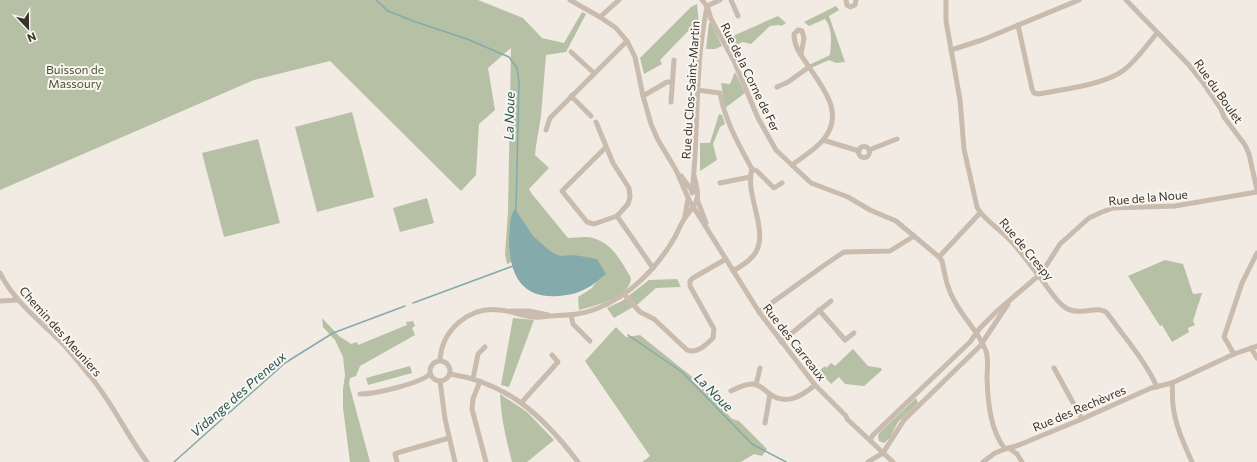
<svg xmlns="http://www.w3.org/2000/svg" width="1257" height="462" viewBox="0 0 1257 462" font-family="Commissioner,sans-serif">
	<rect width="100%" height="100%" fill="#f2ebe3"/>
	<g fill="#b6c0a4">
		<path d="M0,0H478L523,18L542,38L564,43L582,12L586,14L566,52L546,55L541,116L536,146L535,155L549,168L529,189L532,194L568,238C575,238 586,236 593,238C613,244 621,261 631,278C630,298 594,306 579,310L578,297L592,288L601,274L516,260L507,264L505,254L508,212L511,48L488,68L495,110L479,124L476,175L461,191L330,61L254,80L0,190Z"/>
		<polygon points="697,4 699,25 693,26 660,60 662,64 644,74 640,58 691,7"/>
		<path d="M836,6L839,10L829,16L845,62L836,63L829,60L811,68L809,65L830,55C831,43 833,29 825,19L809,26L804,22Z"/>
		<polygon points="778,16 786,23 781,26 779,25 770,26 751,44 743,42 731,47 726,39"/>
		<polygon points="709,23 711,23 722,46 715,49 706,49"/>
		<polygon points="735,72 745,93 725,108 721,83 730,84"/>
		<polygon points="352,112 374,197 317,212 295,127"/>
		<polygon points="719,114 722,115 725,124 720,127 713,144 717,160 700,171 700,143 710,143"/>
		<polygon points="258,139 280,223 224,237 202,153"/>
		<polygon points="427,198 434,223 400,232 393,208"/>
		<polygon points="1165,260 1183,264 1193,294 1202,293 1193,321 1195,325 1188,328 1189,332 1172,342 1162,325 1160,326 1128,276"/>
		<polygon points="677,279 681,287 656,288 638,304 614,318 607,308 622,301 649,280"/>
		<polygon points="322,318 339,336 351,344 357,342 358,345 407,325 406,322 413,321 415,326 412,328 415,335 360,366 356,376 350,378 349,384 370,462 350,462 343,408 343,389 345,375 343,357 335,340 323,327"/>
		<polygon points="513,318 534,320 509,387 501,385"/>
		<polygon points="616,327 626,337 640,335 696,380 732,419 739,421 767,449 762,456 754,454 741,462 642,462 650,456 585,361"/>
		<polygon points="853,349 868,366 881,368 882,370 864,386 845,384 839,377 831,384 819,371 825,366 826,368 831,363 835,366"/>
		<polygon points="410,366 412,373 368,385 366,378"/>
		<path d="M500,394L527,412L554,440L527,462H512C506,439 501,418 500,394Z"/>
		<polygon points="916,398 918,403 898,422 890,438 884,443 879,441 878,437 879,433"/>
	</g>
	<path fill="#84aaac" d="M515,209L533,236L550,251L560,256L574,255L597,259L606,274C600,278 595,284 589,287C579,293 570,295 559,296C520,299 509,273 509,238C510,229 509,216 515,209Z"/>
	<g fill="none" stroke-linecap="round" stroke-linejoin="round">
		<g stroke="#84aaac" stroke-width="1.5">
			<polyline points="376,0 388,11 413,21 467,39 509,57 517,68 519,81 516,210"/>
			<polyline points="413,303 513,266"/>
			<polyline points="628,335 682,372 752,444 786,462"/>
			<polyline points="174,462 285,363 333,333 405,306"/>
		</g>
		<g stroke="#c9bcaf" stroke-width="5">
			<polyline points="570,0 600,17 616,28 627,41 635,57 643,96 651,124 658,140 676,170 689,200 759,312 815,385 846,416 847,419 893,462"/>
			<path d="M702,0L707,6L711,19L734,61L758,118L776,150L811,183L848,197L870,210L896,221L939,257L942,261C945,275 947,289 955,302C964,319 979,332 986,351C989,360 987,370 987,379C988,402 990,430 1005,449"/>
			<polyline points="731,0 738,16"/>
			<polyline points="846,0 847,5 850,7 855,5 856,0"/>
			<path d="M946,0V21L960,100L964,149L977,207C982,218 998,228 1007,237C1020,250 1031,266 1042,280C1049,289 1056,302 1066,308C1081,317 1097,304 1107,313C1124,337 1145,360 1157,387"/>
			<polyline points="1126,0 1188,64 1204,84 1221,109 1224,117 1245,145 1249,154 1257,190"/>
			<polyline points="707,6 720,0"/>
			<polyline points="600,17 619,0"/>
			<path d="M1018,25L1032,89L1034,93L1039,94C1064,89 1104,85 1124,70C1137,60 1147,45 1157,33"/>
			<polyline points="951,50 982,40 1079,0"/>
			<polyline points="571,52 594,73"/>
			<polyline points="777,87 788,82 809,67"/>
			<path d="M697,90L720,93C725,121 739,145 752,169C744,196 772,234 753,256C748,262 740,267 733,271"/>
			<polyline points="571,96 591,116"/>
			<polyline points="643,96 667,82 672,82"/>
			<polyline points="671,102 674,60"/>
			<polyline points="596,122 613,163 629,188 630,197 628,204 617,216 594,224 587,222 562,191 606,147"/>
			<polyline points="546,130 550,118 627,41"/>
			<polyline points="823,140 859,151"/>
			<circle cx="864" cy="152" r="5.5"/>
			<polyline points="869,150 897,139"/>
			<path d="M792,165C802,157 815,150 823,140C846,113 822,87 807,64C800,54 794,46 794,34L798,30L802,31L804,38L801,55"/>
			<polyline points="752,169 757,171 774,188 782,183"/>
			<polyline points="681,176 693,192"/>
			<polyline points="720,183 750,177"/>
			<path d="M692,193C699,132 694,68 707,7"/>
			<polyline points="697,199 706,223"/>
			<polyline points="617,216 653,268"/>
			<polyline points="685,216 688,199"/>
			<polyline points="939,257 980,213"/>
			<path d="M0,273C14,301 38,319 60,341C71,352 80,364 90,376C112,402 126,434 147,462"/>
			<path d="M624,294L640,312L654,319L687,350C697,354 706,345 713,338L714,329L690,286V281L693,278L726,259"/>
			<polyline points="0,301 18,300"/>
			<polyline points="819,310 845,340 854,333"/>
			<polyline points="511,311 529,311 548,315"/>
			<polyline points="759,312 826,264 844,252 890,251 914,236"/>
			<polyline points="571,315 573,324 590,341"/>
			<polyline points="781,342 831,301"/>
			<polyline points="1251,348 1257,358"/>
			<polyline points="1234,354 1224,337 1242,283 1257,253"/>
			<path d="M440,360C442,329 470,306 500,310C513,311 523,317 536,317C541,318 546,316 551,316C566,315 581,315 596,309C630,296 657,268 675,237C678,231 680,226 683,221C687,214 694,207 697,200C699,193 696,183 694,176"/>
			<circle cx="440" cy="371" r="10"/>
			<polyline points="1054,368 1082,419"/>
			<path d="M450,374C508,383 543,416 578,462"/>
			<polyline points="473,379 478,354 485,347"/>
			<polyline points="440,381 445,419 455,462"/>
			<polyline points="480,381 473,399 472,409 486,462"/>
			<path d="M1172,383C1173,390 1172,398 1173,405C1175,425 1184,444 1192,462"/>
			<polyline points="756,385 760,368"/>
			<path d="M731,391C737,388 745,384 752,384C760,384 764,390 770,394C786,406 802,396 815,385"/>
			<path d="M360,394C375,394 419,384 430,374"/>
			<polyline points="521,403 558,362 552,355"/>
			<polyline points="765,423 770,394"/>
			<polyline points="870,440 873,435 970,342 980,328 996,312 1038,276 1046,266 1060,244 1089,218 1102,212 1113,208 1175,206 1257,192"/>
			<polyline points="1009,448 1017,454 1022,462"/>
			<polyline points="397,462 395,454 397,453 449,438"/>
			<polyline points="868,462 883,453 904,420 980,346 1008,304"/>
			<polyline points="983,462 995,453 1005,449 1019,445 1082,419 1151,388 1172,383 1234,354 1257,346"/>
		</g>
	</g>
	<g text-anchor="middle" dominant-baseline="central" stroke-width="4" stroke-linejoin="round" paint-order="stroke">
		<g font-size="12" fill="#485533" stroke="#f9f5ef">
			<text x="75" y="69">Buisson de<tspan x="75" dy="14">Massoury</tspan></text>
		</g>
		<g font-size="12" fill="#39312d" stroke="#f9f5ef">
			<text transform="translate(751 77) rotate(64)">Rue de la Corne de Fer</text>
			<text transform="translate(690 90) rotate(-86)">Rue du Clos-Saint-Martin</text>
			<text transform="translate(1219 91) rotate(55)">Rue du Boulet</text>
			<text transform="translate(1148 197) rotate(-5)">Rue de la Noue</text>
			<text transform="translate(1027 249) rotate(50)">Rue de Crespy</text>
			<text transform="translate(61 331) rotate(48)">Chemin des Meuniers</text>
			<text transform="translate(795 342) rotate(52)">Rue des Carreaux</text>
			<text transform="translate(1079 408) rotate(-23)">Rue des Rechèvres</text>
		</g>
		<g font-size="13" font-style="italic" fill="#265256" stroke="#f9f5ef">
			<text transform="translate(509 116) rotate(-88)">La Noue</text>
			<text transform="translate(714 392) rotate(45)">La Noue</text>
			<text transform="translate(238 394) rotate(-41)">Vidange des Preneux</text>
		</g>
	</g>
	<g transform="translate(28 28) rotate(158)" stroke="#f9f5ef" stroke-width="3" paint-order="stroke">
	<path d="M0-3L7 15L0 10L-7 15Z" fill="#39312d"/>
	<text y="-6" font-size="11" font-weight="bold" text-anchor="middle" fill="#39312d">N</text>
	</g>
</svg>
